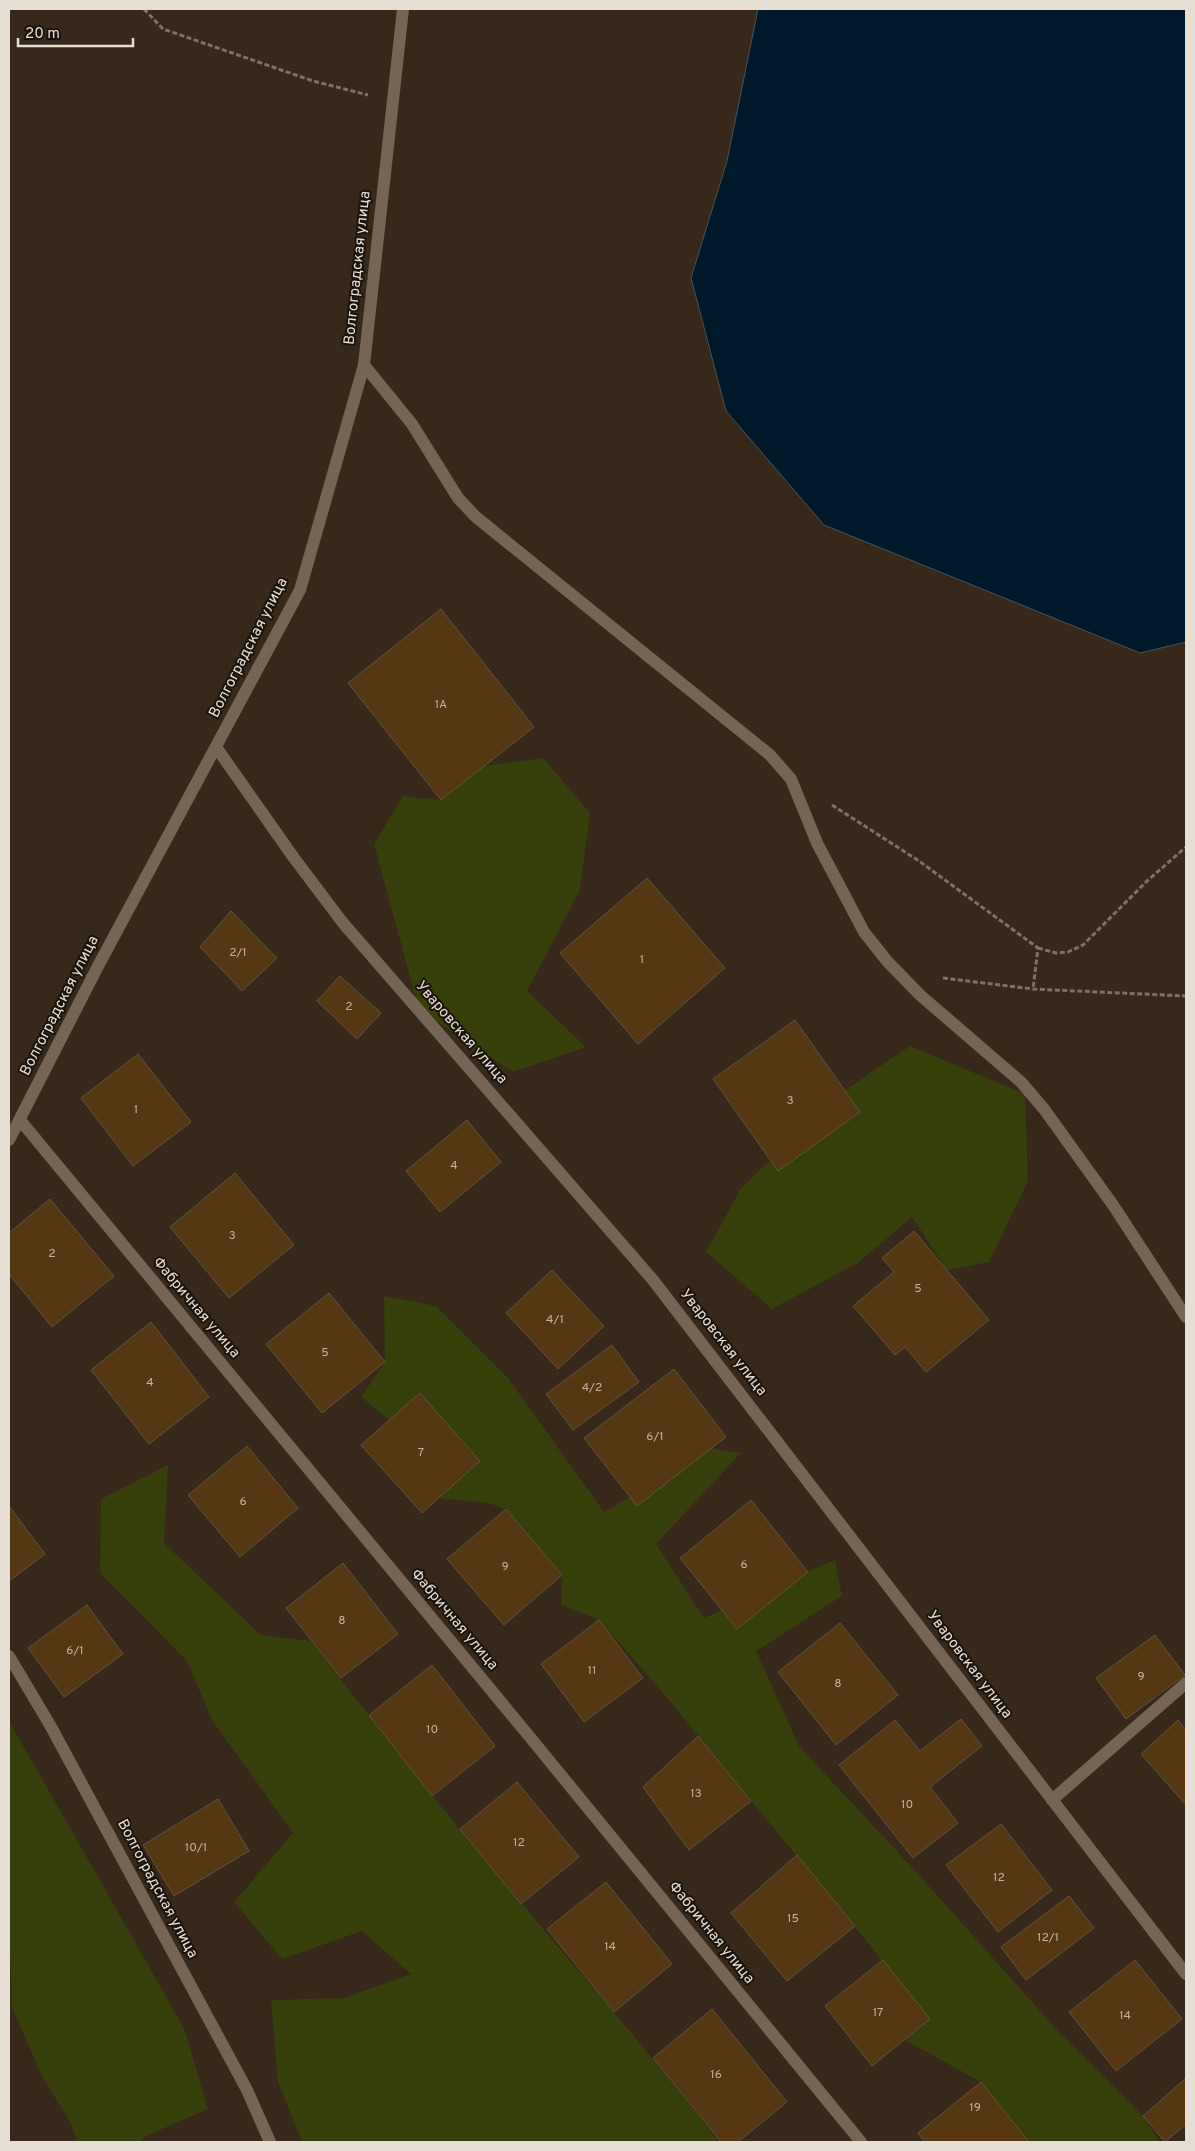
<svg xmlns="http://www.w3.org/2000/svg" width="1195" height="2151" viewBox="0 0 1195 2151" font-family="Overpass,sans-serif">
	<rect width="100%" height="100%" fill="#372819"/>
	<g fill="#363e0a">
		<polygon points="543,758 590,813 580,890 527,991 586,1047 513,1072 419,1010 374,844 403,796 441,800 484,766"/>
		<polygon points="910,1046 1025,1094 1028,1181 989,1262 947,1270 912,1217 858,1263 772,1309 706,1252 741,1188 845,1090"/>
		<polygon points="384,1296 436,1306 508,1378 604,1512 712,1448 741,1453 656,1544 704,1618 835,1560 842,1596 756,1651 799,1746 920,1876 1056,2029 1143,2116 1160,2142 1029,2142 981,2082 905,2040 930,2019 664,1694 599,1620 561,1605 562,1575 506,1509 488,1503 438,1498 480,1460 420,1394 390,1420 361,1397 385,1362"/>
		<path d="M168,1465L164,1543L261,1635L311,1641C374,1722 436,1802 502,1880C575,1967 650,2052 719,2142H302L278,2082L271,2000L344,1998L411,1974L362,1931L282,1959L234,1902L293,1833L212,1720L187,1661L100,1573L101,1499Z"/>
		<polygon points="9,1721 184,2028 208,2109 146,2136 139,2142 77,2142 72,2125 42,2076 12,2008 9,1928"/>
	</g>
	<polygon fill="#00192a" stroke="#45545d" points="758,9 1186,9 1186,642 1140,653 824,525 726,411 691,278 727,161"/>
	<g fill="#553711" stroke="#605140">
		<polygon points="441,609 534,727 441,800 348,683"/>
		<polygon points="647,878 725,968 638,1044 560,953"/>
		<polygon points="231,911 277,958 242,991 200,947"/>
		<polygon points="340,976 381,1013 357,1039 317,1001"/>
		<polygon points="795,1020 860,1112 778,1171 713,1079"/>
		<polygon points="138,1054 191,1122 133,1166 81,1098"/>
		<polygon points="467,1120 501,1162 440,1212 406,1171"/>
		<polygon points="235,1173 294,1245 229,1298 170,1227"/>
		<polygon points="50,1199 114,1276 52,1327 9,1274 9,1233"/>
		<polygon points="914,1231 989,1320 926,1372 905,1347 895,1355 853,1306 894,1272 882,1258"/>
		<polygon points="552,1270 604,1326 558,1369 506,1313"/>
		<polygon points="329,1293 385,1362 322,1413 266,1344"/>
		<polygon points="151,1322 209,1397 149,1444 91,1370"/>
		<polygon points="612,1345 639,1382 573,1430 546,1394"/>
		<polygon points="674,1369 726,1437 637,1506 584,1438"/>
		<polygon points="420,1393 480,1461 422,1513 361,1445"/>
		<polygon points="247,1446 298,1508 240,1557 188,1495"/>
		<polygon points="751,1500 808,1572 737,1629 680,1558"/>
		<polygon points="9,1506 45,1554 9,1581"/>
		<polygon points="506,1509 562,1575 504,1625 447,1559"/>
		<polygon points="343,1563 398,1634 341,1678 286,1608"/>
		<polygon points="87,1605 123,1654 64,1697 28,1648"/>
		<polygon points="599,1620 643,1678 584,1722 541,1664"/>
		<polygon points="840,1623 898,1695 836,1745 778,1672"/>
		<polygon points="1155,1635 1185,1675 1126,1719 1096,1678"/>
		<polygon points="432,1665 495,1746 432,1796 369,1715"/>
		<polygon points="961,1719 982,1746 930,1787 958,1823 913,1858 839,1765 895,1720 920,1751"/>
		<polygon points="1178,1720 1186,1730 1186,1805 1141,1754"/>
		<polygon points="698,1736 751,1801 689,1850 643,1787"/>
		<polygon points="517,1782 579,1857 521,1904 460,1829"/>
		<polygon points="218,1799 249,1851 174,1896 143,1845"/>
		<polygon points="1001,1824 1052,1890 998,1932 946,1865"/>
		<polygon points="797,1855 855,1926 787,1981 731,1913"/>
		<polygon points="606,1882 672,1964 614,2012 547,1929"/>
		<polygon points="1069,1896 1094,1928 1026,1980 1001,1947"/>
		<polygon points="883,1960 930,2019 872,2066 825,2006"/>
		<polygon points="1135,1960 1182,2019 1116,2071 1069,2012"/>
		<polygon points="712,2009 787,2102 738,2142 721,2142 653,2058"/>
		<polygon points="1186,2078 1186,2124 1165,2142 1143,2116"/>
		<polygon points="981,2082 1029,2142 925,2142 918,2133"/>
	</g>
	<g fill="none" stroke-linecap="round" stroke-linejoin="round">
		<g stroke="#7f7265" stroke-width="3" stroke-dasharray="5 2.5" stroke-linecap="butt">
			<polyline points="144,9 163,29 313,81 368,95"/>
			<polyline points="832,805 919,861 1038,948 1033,989"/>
			<polyline points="1038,948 1056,953 1068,952 1083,945 1147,881 1186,847"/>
			<polyline points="943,978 1033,989 1186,996"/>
		</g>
		<g stroke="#766554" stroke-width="12">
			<polyline points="364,365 412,424 458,498 476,517 770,755 791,779 817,843 864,932 887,961 920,995 1021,1082 1044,1109 1113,1205 1186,1317"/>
			<polyline points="1052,1800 1186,1683"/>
		</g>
		<g stroke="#766554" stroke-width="12">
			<polyline points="216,747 294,858 343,923 653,1280 1186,1974"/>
			<polyline points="20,1120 529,1736 861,2142"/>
			<polyline points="9,1140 97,968 300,590 364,365 403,9"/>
			<polyline points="9,1656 50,1725 247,2090 270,2142"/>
		</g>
	</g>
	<g text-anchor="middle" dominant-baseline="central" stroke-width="4" stroke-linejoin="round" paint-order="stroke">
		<g font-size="12" fill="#c2b4a3">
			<text x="441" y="705">1А</text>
			<text x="238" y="953">2/1</text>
			<text x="642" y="960">1</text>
			<text x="349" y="1007">2</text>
			<text x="790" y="1101">3</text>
			<text x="136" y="1110">1</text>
			<text x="454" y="1166">4</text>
			<text x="232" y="1236">3</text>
			<text x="52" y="1254">2</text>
			<text x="918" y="1289">5</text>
			<text x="555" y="1320">4/1</text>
			<text x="325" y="1353">5</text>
			<text x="150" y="1383">4</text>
			<text x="592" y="1388">4/2</text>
			<text x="655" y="1437">6/1</text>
			<text x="421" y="1453">7</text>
			<text x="243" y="1502">6</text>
			<text x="744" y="1565">6</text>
			<text x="505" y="1567">9</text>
			<text x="342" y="1621">8</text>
			<text x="75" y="1651">6/1</text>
			<text x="592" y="1671">11</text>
			<text x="1141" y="1677">9</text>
			<text x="838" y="1684">8</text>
			<text x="432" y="1730">10</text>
			<text x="696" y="1794">13</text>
			<text x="907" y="1805">10</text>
			<text x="519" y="1843">12</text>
			<text x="196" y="1848">10/1</text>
			<text x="999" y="1878">12</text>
			<text x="793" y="1919">15</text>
			<text x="1048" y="1938">12/1</text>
			<text x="610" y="1947">14</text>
			<text x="878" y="2013">17</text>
			<text x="1125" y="2016">14</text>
			<text x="716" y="2075">16</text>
			<text x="975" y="2108">19</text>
		</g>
		<g font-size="15" fill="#e7ded4" stroke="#19130c">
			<text transform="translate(358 268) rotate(-84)">Волгоградская улица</text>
			<text transform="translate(249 648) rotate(-63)">Волгоградская улица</text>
			<text transform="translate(60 1006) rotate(-63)">Волгоградская улица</text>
			<text transform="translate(461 1033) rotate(49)">Уваровская улица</text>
			<text transform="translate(196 1308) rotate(50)">Фабричная улица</text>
			<text transform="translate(723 1343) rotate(52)">Уваровская улица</text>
			<text transform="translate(454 1620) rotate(50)">Фабричная улица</text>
			<text transform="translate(969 1665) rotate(53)">Уваровская улица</text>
			<text transform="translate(157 1889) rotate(62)">Волгоградская улица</text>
			<text transform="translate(711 1933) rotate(51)">Фабричная улица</text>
		</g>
	</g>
	<rect width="1195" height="2151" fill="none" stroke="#e7ded4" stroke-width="20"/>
	<path d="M18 38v8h115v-8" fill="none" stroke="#e7ded4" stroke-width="2.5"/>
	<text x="25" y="38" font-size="15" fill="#e7ded4" stroke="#19130c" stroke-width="4" paint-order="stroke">20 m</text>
</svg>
